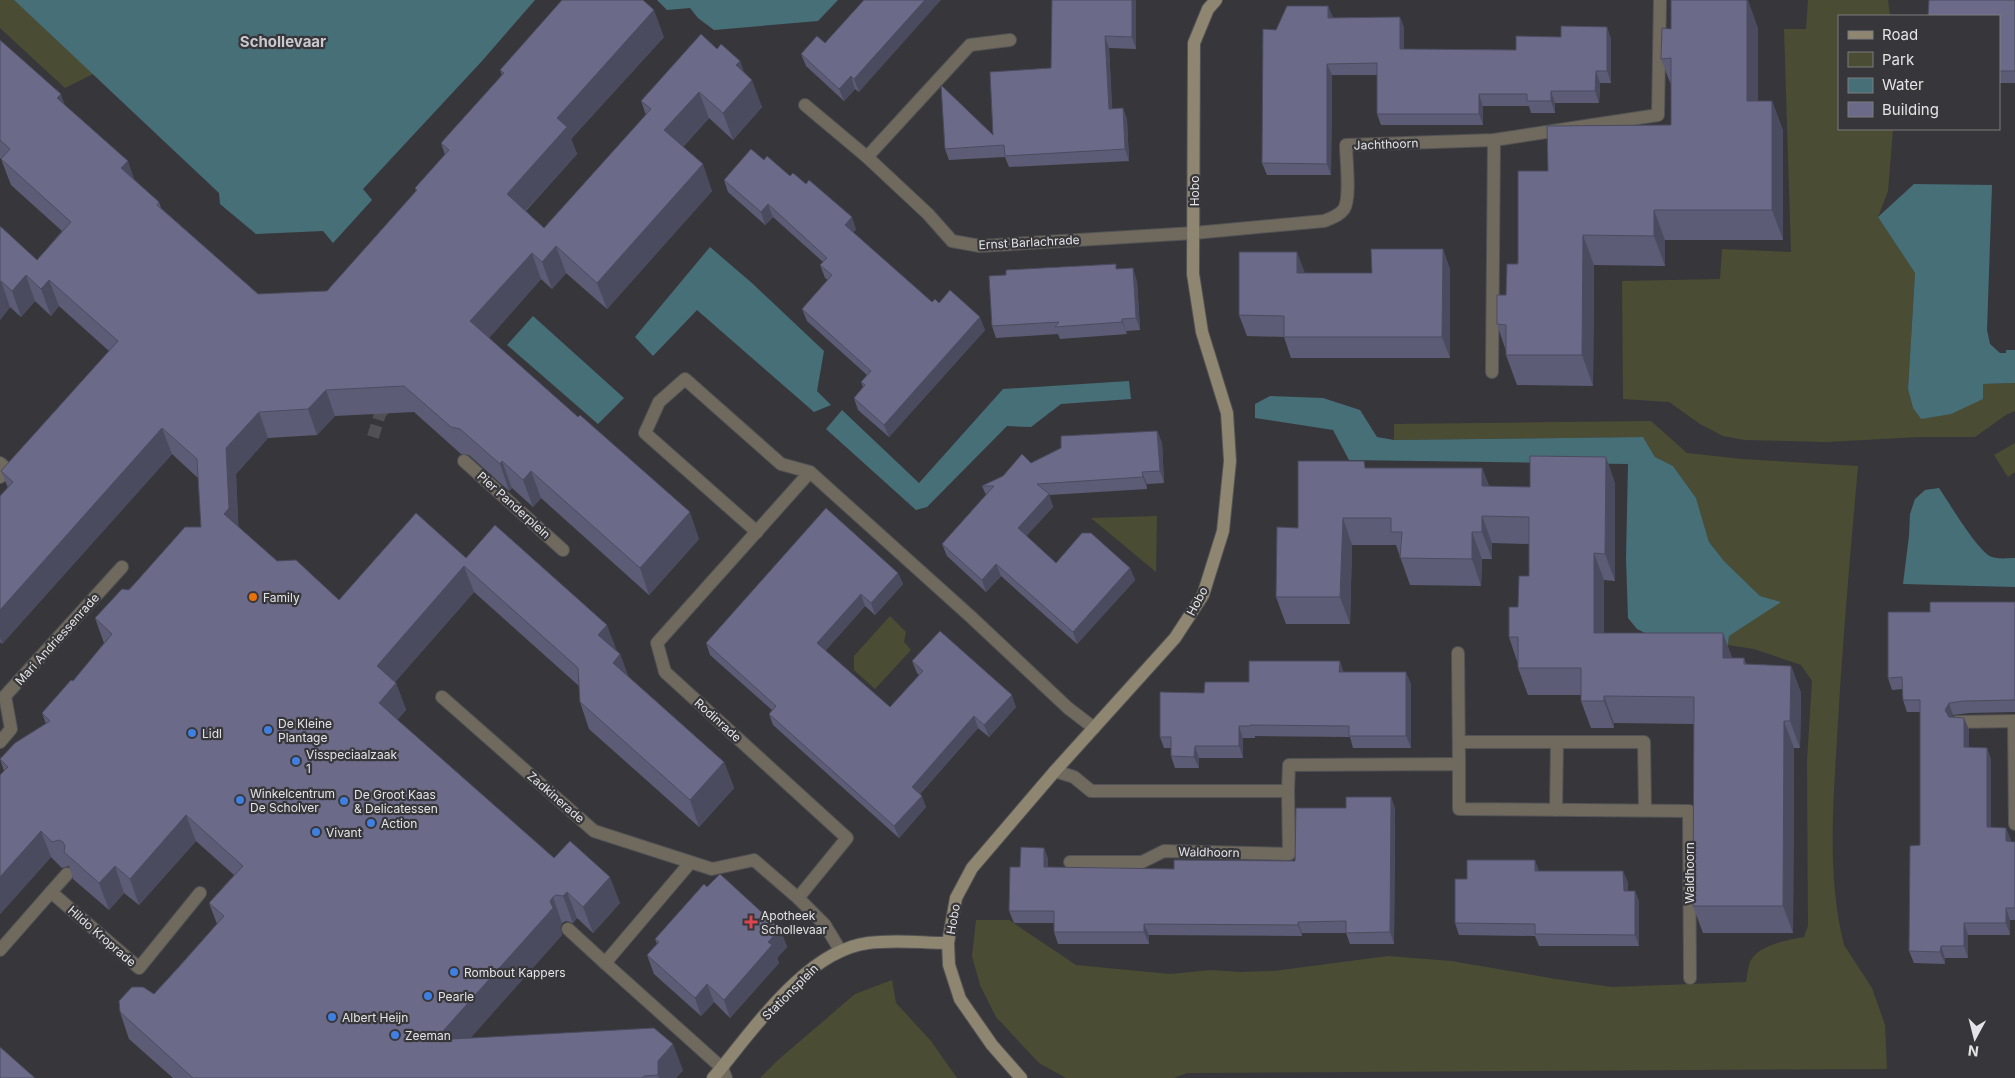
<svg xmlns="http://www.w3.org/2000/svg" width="2015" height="1078" viewBox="0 0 2015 1078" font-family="Inter,sans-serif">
	<rect width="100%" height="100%" fill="#37373b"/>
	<g fill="#4a4d33">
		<polygon points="0,0 14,0 93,74 65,88 0,28"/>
		<polygon points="1808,0 1888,0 1890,16 1839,16 1839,129 1893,129 1888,191 1878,217 1915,273 1908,389 1913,408 1921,419 1983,384 2015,383 2015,411 2006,415 1975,437 1918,437 1827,442 1745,440 1723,436 1700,424 1669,402 1623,399 1622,281 1720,279 1722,249 1791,252 1784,29 1806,29"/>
		<path d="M1651,421L1687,453L1742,459L1858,466C1850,556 1842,647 1837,738C1833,807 1827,878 1844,945L1872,988L1885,1025L1887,1069L1187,1073L1174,1078H1066L1039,1063L996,1017L980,985L972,956L976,920H1009L1076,965L1170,974L1211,970L1240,972L1274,971L1388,956L1451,961L1556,979L1612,987L1746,982C1747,976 1748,968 1750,962C1757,945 1788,940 1804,937L1808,926L1807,761L1812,681L1801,665L1754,649L1728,645L1729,636L1780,602L1760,596L1724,561L1709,542L1696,498L1673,466L1655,457L1643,437L1394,440V424Z"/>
		<polygon points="2015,443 2015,472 2008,477 1994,455"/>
		<polygon points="1157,516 1156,572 1091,518"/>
		<polygon points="890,616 906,632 904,642 911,650 875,689 854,670 854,656"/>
		<polygon points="892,980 896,1003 931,1041 957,1078 760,1078 778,1060 855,994"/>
	</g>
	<g fill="#476f78">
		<polygon points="14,0 535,0 482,61 363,189 372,200 333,243 323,231 256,234 220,204 219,193"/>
		<polygon points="657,0 838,0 818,21 714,30 698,18 690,8 667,10"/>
		<polygon points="1914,184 1992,185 1987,330 1990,344 2000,353 2006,353 2006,350 2015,350 2015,383 1983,384 1983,399 1951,414 1921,419 1913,408 1908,389 1915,273 1878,217"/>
		<polygon points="710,247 753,284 824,351 817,391 831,405 814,412 697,310 653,356 635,337"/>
		<polygon points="533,316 624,398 598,424 507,345"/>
		<polygon points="1129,381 1131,399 1061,404 1031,427 1007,426 927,507 916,510 826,429 842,410 919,483 1003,389"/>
		<polygon points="1270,396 1323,398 1360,410 1377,437 1394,440 1643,437 1655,457 1673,466 1696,498 1709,542 1724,561 1760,596 1781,602 1729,636 1728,645 1655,638 1637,629 1628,618 1626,558 1628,464 1349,460 1333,430 1255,418 1255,404"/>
		<path d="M1939,488C1951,506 1973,543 1988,555C1995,560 2007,558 2015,558V587L1903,584L1909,536L1910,514L1915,499L1925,490Z"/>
	</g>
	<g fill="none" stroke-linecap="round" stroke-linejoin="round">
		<polyline stroke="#515155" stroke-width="12" stroke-dasharray="12 6" stroke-linecap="butt" points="373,437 380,414 391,401"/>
		<defs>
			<g id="lane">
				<polyline points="51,892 67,874"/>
				<polyline points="568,929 605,963"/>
				<polyline points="722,1068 726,1078"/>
			</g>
			<g id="street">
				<path d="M1010,40L970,45L867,157L928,214L952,241L980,246L1194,233L1324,221C1331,218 1339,216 1344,209C1351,198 1346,159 1346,145L1494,140L1658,115L1660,0"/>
				<polyline points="805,105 867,157"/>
				<polyline points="1492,372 1494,140"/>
				<polyline points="464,461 563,550"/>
				<polyline points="0,463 7,469 0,477"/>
				<polyline points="757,532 645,433 659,402 685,379 781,464 810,472"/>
				<polyline points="1458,653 1459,764"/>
				<polyline points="442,697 594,831 712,869 754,860 798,898 825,925 840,950"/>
				<polyline points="1957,722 2014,721 2015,824"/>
				<polyline points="0,742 11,729 5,696 122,567"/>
				<polyline points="1459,742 1644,742 1645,810"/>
				<polyline points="1055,771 1074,777 1091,791 1288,791 1289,765 1459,764 1459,809 1689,811 1690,978"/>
				<polyline points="1556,810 1557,742"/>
				<polyline points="1070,862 1142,862 1164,851 1289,854 1288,791"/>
				<polyline points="690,863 605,963 722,1068"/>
				<polyline points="798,898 847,838 665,672 657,643 810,472 970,616 1068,708 1094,728"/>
				<polyline points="0,950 51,892 139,968 200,893"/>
			</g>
			<g id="secondary">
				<path d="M713,1078C752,1032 805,951 868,943C895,939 922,943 948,943"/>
				<polyline points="1021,1078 992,1045 960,999 949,965 948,943 956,898 972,868 1055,771 1175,638 1203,595 1223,531 1230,461 1227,413 1202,332 1193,274 1194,43 1208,9 1216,0"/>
			</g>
		</defs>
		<use href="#lane" stroke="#535356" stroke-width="14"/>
		<use href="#street" stroke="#535356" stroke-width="14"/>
		<use href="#secondary" stroke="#535356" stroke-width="14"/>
		<use href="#lane" stroke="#6f6a5d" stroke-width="12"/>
		<use href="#street" stroke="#6f6a5d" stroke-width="12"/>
		<use href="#secondary" stroke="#8e8671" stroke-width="12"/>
	</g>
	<g fill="#5c5c76">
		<polygon points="864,0 859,92 855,89 844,101 806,66 801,54 825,43"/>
		<polygon points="1136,0 1136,49 1109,48 1112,109 1123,108 1127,120 1129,161 1009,167 1005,157 949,160 945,149 993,135 1051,68"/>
		<polygon points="2015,0 2015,83 1999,83 1999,16"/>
		<polygon points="1328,6 1333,18 1400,17 1404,28 1404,49 1516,50 1611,38 1611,83 1600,83 1599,103 1555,103 1555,113 1531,113 1529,106 1483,106 1483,125 1381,125 1377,114 1377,75 1332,75 1331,175 1267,175 1262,163 1276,30"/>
		<polygon points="1758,28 1758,101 1772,101 1783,131 1783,240 1665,240 1665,266 1594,265 1593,386 1517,385 1506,355 1506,351 1497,324 1548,171 1671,125 1671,85 1661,59"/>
		<polygon points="664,37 571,139 577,154 526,211 544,228 646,115 641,101 717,49 740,61 744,73 762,107 733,140 709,118 683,147 712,191 607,309 566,273 552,289 541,279 489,338 699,539 649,595 541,498 533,507 512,488 509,491 469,455 461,454 414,412 335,416 317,435 268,438 236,474 238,527 277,561 339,600 466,558 617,651 620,654 628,676 724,762 734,788 699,827 589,729 580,702 579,686 474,592 395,682 396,683 406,710 397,720 554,858 620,903 593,933 577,918 573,923 566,921 562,923 560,928 562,935 470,1038 683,1070 676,1078 173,1078 129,1039 120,1012 154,994 217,924 209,903 234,875 196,841 139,905 124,893 109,910 73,879 69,866 62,868 51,857 0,914 0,775 4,771 0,759 46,724 42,713 73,681 104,643 95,618 201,527 198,478 172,454 2,644 0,642 0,496 8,488 1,471 109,351 59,306 51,316 35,301 21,317 10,307 0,320 0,226 37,260 62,231 11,185 1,159 0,158 0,40 64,104 135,181 159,202 161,208 258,294 327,291 416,191 415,188 445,155 441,143 502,75 500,70"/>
		<polygon points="764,160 790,176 856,229 853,233 932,302 939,303 985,330 889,437 858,410 854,398 863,387 861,382 867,375 807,321 802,309 828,280 825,278 820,265 823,262 773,217 765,225 728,192 724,180"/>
		<polygon points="1443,249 1450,270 1450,358 1291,358 1284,337 1247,336 1239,315 1305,273 1372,273"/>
		<polygon points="1118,269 1137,281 1140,330 1126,331 1127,334 1060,339 1058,334 996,338 992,326"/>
		<polygon points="1157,431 1162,443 1164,483 1147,484 1147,489 1049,495 1053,507 1026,536 1056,563 1130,568 1135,580 1077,644 1001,576 986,592 947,556 942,544 986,495 982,486 1031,463"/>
		<polygon points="1606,457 1615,484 1615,581 1604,580 1604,633 1723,633 1732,658 1744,658 1746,664 1791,666 1801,693 1800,748 1794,748 1793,933 1703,933 1693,906 1694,724 1614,723 1614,728 1591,728 1581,701 1581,695 1528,695 1518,668 1518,664 1509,637 1529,576 1529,544 1492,543 1492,559 1482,559 1481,586 1410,585 1396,545 1352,545 1350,624 1286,624 1276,597 1298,528 1367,468 1482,468 1489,486 1530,487"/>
		<polygon points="898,573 903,584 875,615 865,606 825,651 890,707 919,675 917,673 912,661 1016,707 989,737 978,728 920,794 926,807 899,838 773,725 769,714 772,710 710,655 706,643"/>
		<polygon points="2015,602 2015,712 1969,713 1953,715 1952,717 1964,718 1969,730 1969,747 1987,748 1991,760 1991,827 2006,828 2011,842 2015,842 2015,920 2010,920 2010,935 1968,935 1968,958 1945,958 1945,964 1914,963 1909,951 1920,845 1920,712 1907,712 1903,700 1902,689 1892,690 1888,678 1930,612"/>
		<polygon points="1343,672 1411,684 1411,748 1353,748 1350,737 1255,736 1255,738 1243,738 1243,758 1199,758 1199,768 1175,768 1171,756 1171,748 1164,748 1160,737 1204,693 1249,682"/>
		<polygon points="1391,797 1395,809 1394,944 1350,944 1346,933 1302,933 1302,936 1149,935 1149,944 1058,944 1054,932 1054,923 1014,923 1009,911 1020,867 1044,848 1048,859 1048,867 1174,869 1295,861 1346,808"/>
		<polygon points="1539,871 1628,882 1628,891 1635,891 1639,902 1639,946 1539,946 1535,936 1459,935 1455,923 1467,879"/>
		<polygon points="707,887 780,929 787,947 777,958 779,963 730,1018 714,1002 701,1016 654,974 647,955 657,944 655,939"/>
	</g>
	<g fill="#4b4b60">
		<polygon points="925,0 941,0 859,92 854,79"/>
		<polygon points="1132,0 1136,0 1136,49 1132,37"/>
		<polygon points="1747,0 1748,0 1758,28 1758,131 1747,101"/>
		<polygon points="1328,6 1333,18 1328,18"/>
		<polygon points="654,10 664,37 571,139 577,154 517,220 507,194 557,118"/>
		<polygon points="1400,17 1404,28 1404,61 1400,49"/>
		<polygon points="1607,27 1611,38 1611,83 1607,71"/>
		<polygon points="1105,36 1109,48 1113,121 1109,109"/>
		<polygon points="740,61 748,85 752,80 762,107 733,140 723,113 736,65"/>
		<polygon points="1327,64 1332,75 1331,175 1327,164"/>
		<polygon points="1596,71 1600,83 1599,103 1595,91"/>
		<polygon points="851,76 855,89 844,101 839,89"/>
		<polygon points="1551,91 1555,103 1555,113 1551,101"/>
		<polygon points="699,92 709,118 674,156 664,130"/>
		<polygon points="61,94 70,120 57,98"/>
		<polygon points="1479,94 1483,106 1483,125 1479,114"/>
		<polygon points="1772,101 1783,131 1783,240 1772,210"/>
		<polygon points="1123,108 1127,120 1129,161 1125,149"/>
		<polygon points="128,161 137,187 121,168"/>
		<polygon points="703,164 712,191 607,309 597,283"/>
		<polygon points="768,204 773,217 765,225 761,212"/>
		<polygon points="1654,210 1665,240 1665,266 1654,236"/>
		<polygon points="852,217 856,229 849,237 845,225"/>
		<polygon points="1583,235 1594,265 1593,386 1582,355"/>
		<polygon points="556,246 566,273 552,289 542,262"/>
		<polygon points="1443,249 1450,270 1450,358 1442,337"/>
		<polygon points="1297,252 1305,273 1297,273"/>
		<polygon points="532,253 541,279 480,348 470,321"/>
		<polygon points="1133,268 1137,281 1140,330 1136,318"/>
		<polygon points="26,275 35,301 21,317 12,291"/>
		<polygon points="49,280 59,306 51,316 41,289"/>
		<polygon points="1,281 10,307 0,320 0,282"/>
		<polygon points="980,317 985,330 889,437 884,425"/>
		<polygon points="1122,319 1127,334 1122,322"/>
		<polygon points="326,390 335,416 317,435 308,409"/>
		<polygon points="259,412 268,438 236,474 239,535 224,514 226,448"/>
		<polygon points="162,428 172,454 2,644 0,638 0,610"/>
		<polygon points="1157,431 1162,443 1164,483 1160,471"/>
		<polygon points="1606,457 1615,484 1615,581 1605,554"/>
		<polygon points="502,461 512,488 509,491 500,464"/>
		<polygon points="1482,468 1492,495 1482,486"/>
		<polygon points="531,471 541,498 533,507 523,480"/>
		<polygon points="1142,472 1147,484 1147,489 1143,477"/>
		<polygon points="1049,494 1053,507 1022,541 1018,528"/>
		<polygon points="690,512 699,539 649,595 640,568"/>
		<polygon points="1482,516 1492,543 1492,559 1482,532"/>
		<polygon points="1343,518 1352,545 1350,624 1340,597"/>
		<polygon points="1472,532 1482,559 1481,586 1472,559"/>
		<polygon points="1594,553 1604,580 1604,660 1594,633"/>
		<polygon points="996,564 1001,576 986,592 982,580"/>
		<polygon points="464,566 474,592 386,692 377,666"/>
		<polygon points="1130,568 1135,580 1077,644 1073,632"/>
		<polygon points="898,573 903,584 875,615 871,603"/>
		<polygon points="861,594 865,606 821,655 817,643"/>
		<polygon points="607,625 617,651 598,635"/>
		<polygon points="1723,633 1733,660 1723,658"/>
		<polygon points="620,654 630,681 613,663"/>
		<polygon points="1340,661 1344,673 1339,672"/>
		<polygon points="1791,666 1801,693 1800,748 1790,721"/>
		<polygon points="1406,672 1411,684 1411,748 1406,736"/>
		<polygon points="396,683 406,710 388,730 379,703"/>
		<polygon points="1012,695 1016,707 989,737 984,725"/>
		<polygon points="1604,696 1614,723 1614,728 1604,701"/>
		<polygon points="1949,703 1953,715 1949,722 1945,710"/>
		<polygon points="974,716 978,728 916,798 912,787"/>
		<polygon points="1964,718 1969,730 1969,759 1964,747"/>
		<polygon points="1784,721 1794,748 1793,933 1783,906"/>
		<polygon points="1239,726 1243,738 1243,758 1239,746"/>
		<polygon points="1195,746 1199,758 1199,768 1194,757"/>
		<polygon points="1987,748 1991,760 1991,839 1987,827"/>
		<polygon points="724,762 734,788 699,827 690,800"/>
		<polygon points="922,796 926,807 899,838 894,826"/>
		<polygon points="1391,797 1395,809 1394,944 1390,932"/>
		<polygon points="186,815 196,841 139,905 130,879"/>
		<polygon points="2006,828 2011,840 2011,853 2006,841"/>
		<polygon points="41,831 51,857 0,914 0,877"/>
		<polygon points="1044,848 1048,859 1048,879 1044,867"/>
		<polygon points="1535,860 1539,871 1535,871"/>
		<polygon points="115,866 124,893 109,910 99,883"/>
		<polygon points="1623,871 1628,882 1628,902 1624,891"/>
		<polygon points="610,877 620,903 593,933 583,907"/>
		<polygon points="1635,891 1639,902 1639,946 1635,935"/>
		<polygon points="567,892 577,918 573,923 563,896"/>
		<polygon points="553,897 562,923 560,928 562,935 445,1067 435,1040 550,901"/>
		<polygon points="2006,908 2010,920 2010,935 2006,923"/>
		<polygon points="1298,922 1302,933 1302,936 1298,925"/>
		<polygon points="1964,923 1968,935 1968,958 1964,946"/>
		<polygon points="1144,924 1149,935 1149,944 1144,932"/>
		<polygon points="780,929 787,947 777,958 779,963 730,1018 724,1000 768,942"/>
		<polygon points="1941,946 1945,958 1945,964 1940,952"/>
		<polygon points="707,984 714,1002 701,1016 695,998"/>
		<polygon points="673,1044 683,1070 676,1078 659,1078 658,1075 658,1061"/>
	</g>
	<g fill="#6b6b89" stroke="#4b4b60">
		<polygon points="562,0 643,0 654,10 557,118 567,127 507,194 544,228 651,109 641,101 701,34 717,49 721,44 740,61 736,65 752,80 723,113 699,92 664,130 703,164 597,283 556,246 542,262 532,253 470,321 578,417 580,415 690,512 640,568 531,471 523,480 502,461 500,464 460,429 451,427 404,386 326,390 308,409 259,412 226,448 229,508 224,514 277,561 296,560 339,600 416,513 466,558 495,525 607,625 598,635 620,654 613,663 724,762 690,800 580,702 578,668 464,566 377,666 396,683 379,703 400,722 554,858 570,841 610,877 583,907 567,892 563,896 556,895 553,897 550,901 553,908 435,1040 654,1028 673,1044 658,1061 658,1075 644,1076 642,1078 193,1078 120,1012 119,1001 132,987 143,987 154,994 179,967 224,916 209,903 243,866 186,815 130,879 115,866 99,883 64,852 65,846 63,842 59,840 52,842 41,831 0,877 0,775 8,767 0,759 15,743 50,721 42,713 71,680 73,681 112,634 95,618 122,589 129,590 185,527 201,527 197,459 162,428 0,610 0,496 13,482 1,471 118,341 49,280 41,289 26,275 12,291 1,281 0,282 0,226 37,260 71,222 1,159 10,149 0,140 0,40 61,94 57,98 128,161 121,168 159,202 157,205 258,294 327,291 417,190 415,188 449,150 441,143 504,73 500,70"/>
		<polygon points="864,0 925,0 854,79 851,76 839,89 801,54 817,36 825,43"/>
		<polygon points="1052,0 1132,0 1132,37 1105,36 1109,109 1123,108 1125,149 1005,156 1004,145 945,149 941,85 993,135 990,72 1051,68"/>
		<polygon points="1671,0 1747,0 1747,101 1772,101 1772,210 1654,210 1654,236 1583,235 1582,355 1506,355 1506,325 1497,324 1497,295 1506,295 1507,264 1518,264 1518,171 1548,171 1547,126 1671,125 1671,58 1661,59 1662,28 1671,29"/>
		<polygon points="1929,0 2015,0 2015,71 1999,71 1999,16 1928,16"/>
		<polygon points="1287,6 1328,6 1328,18 1400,17 1400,49 1516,50 1516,36 1561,37 1561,26 1607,27 1607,71 1596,71 1595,91 1551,91 1551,101 1527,101 1527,94 1479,94 1479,114 1377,114 1377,63 1327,64 1327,164 1262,163 1263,29 1276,30"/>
		<polygon points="751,149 764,160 767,156 790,176 793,173 806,184 809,180 852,217 845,225 932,302 935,299 939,303 950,290 980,317 884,425 854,398 865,385 861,382 871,371 802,309 832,275 820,265 827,258 768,204 761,212 724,180"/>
		<polygon points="1371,249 1443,249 1442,337 1284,337 1284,316 1239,315 1239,252 1297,252 1297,273 1372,273"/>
		<polygon points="1116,264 1116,269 1133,268 1136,318 1122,319 1122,322 1055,327 1059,322 992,326 989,276 1006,275 1006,270"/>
		<polygon points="1157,431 1160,471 1142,472 1143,477 1037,484 1049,494 1018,528 1056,563 1082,533 1091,533 1130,568 1073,632 996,564 982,580 942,544 994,486 982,486 1003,476 1022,454 1031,463 1061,448 1061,436"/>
		<polygon points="1530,456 1606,457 1605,554 1594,553 1594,633 1723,633 1723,658 1744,658 1744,664 1791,666 1790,721 1784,721 1783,906 1693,906 1694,697 1604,696 1604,701 1581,701 1581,668 1518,668 1518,637 1509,637 1509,607 1518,607 1519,576 1529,576 1529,517 1482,516 1482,532 1472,532 1472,559 1400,558 1402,532 1391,532 1391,518 1343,518 1340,597 1276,597 1277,527 1298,528 1298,461 1364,461 1365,468 1482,468 1482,486 1530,487"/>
		<polygon points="826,508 898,573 871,603 861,594 817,643 890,707 923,671 912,661 940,631 1012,695 984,725 974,716 912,787 922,796 894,826 769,714 776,706 706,643"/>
		<polygon points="1930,602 2015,602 2015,700 1964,701 1949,703 1945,710 1949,717 1964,718 1964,747 1987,748 1987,827 2006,828 2006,841 2015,842 2015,908 2006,908 2006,923 1964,923 1964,946 1941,946 1940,952 1909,951 1910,846 1920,845 1920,700 1903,700 1902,677 1888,678 1888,612 1930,612"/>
		<polygon points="1249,661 1340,661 1339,672 1406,672 1406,736 1349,736 1349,726 1250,725 1250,726 1239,726 1239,746 1195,746 1194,757 1171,756 1171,737 1160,737 1160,692 1204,693 1205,682 1249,682"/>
		<polygon points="1346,797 1391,797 1390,932 1346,933 1346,921 1298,922 1298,925 1144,924 1144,932 1054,932 1054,911 1009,911 1010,867 1020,867 1021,847 1044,848 1044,867 1174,869 1174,860 1295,861 1296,808 1346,808"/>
		<polygon points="1467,860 1535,860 1535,871 1623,871 1624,891 1635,891 1635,935 1535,934 1535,924 1455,923 1455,879 1467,879"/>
		<polygon points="720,874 780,929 768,942 772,945 724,1000 707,984 695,998 647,955 659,942 655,939 704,884 707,887"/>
		<polygon points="0,1047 35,1078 0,1078"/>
	</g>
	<circle fill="#e8710a" stroke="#37373b" stroke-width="2" cx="253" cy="597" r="5"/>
	<g fill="#3f7fe0" stroke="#37373b" stroke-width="2">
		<circle cx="268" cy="730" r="5"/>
		<circle cx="192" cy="733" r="5"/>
		<circle cx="296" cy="761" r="5"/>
		<circle cx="240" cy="800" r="5"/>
		<circle cx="344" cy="801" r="5"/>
		<circle cx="371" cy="823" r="5"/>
		<circle cx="316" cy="832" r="5"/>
		<circle cx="454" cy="972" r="5"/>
		<circle cx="428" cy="996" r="5"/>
		<circle cx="332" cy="1017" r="5"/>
		<circle cx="395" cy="1035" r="5"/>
	</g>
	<path fill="#e0444e" stroke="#37373b" stroke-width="2" d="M748.5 914.5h5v5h5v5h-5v5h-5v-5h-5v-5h5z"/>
	<g text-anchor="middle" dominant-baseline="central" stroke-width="4.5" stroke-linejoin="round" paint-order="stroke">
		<g font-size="12" fill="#e4e4e6" stroke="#37373b">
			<text transform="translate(1386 144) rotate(-2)">Jachthoorn</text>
			<text transform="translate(1194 191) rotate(-90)">Hobo</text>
			<text transform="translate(1029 242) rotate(-3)">Ernst Barlachrade</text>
			<text transform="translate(514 505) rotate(42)">Pier Panderplein</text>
			<text transform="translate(1197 601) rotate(-62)">Hobo</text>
			<text transform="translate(57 639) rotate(-48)">Mari Andriessenrade</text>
			<text transform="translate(718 720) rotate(42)">Rodinrade</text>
			<text transform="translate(556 797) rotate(41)">Zadkinerade</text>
			<text transform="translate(1209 852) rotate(1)">Waldhoorn</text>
			<text transform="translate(1689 873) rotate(-90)">Waldhoorn</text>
			<text transform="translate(953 919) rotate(-80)">Hobo</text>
			<text transform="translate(102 936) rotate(41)">Hildo Kroprade</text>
			<text transform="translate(790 992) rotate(-45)">Stationsplein</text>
		</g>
		<g font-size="12" fill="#e4e4e6" stroke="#37373b" text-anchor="start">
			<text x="263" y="597">Family</text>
			<text x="278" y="723">De Kleine<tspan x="278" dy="14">Plantage</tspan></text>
			<text x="202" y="733">Lidl</text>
			<text x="306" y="754">Visspeciaalzaak<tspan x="306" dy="14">1</tspan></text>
			<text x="250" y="793">Winkelcentrum<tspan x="250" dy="14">De Scholver</tspan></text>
			<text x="354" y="794">De Groot Kaas<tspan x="354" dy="14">&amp; Delicatessen</tspan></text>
			<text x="381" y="823">Action</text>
			<text x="326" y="832">Vivant</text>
			<text x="761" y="915">Apotheek<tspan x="761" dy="14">Schollevaar</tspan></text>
			<text x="464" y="972">Rombout Kappers</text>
			<text x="438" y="996">Pearle</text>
			<text x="342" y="1017">Albert Heijn</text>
			<text x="405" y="1035">Zeeman</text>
		</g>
		<g font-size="15" font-weight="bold" fill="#c9c9cd" stroke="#37373b">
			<text x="283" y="41">Schollevaar</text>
		</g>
	</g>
	<rect x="1838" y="15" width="162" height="115" fill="#37373b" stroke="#7c7c7f"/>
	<rect x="1848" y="31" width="25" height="8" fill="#8e8671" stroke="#7c7c7f"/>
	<text x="1882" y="40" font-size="15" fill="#e4e4e6">Road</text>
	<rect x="1848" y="52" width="25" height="15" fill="#4a4d33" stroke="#7c7c7f"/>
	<text x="1882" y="65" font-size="15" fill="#e4e4e6">Park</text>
	<rect x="1848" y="78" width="25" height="15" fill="#476f78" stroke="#7c7c7f"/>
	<text x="1882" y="90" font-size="15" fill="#e4e4e6">Water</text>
	<rect x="1848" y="102" width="25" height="15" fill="#6b6b89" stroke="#7c7c7f"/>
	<text x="1882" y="115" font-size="15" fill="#e4e4e6">Building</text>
	<g transform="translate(1975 1038) rotate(187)" stroke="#37373b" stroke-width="4" paint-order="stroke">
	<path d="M0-4L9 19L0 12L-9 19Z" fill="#e4e4e6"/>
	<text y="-8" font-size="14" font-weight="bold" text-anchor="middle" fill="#e4e4e6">N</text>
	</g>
</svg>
